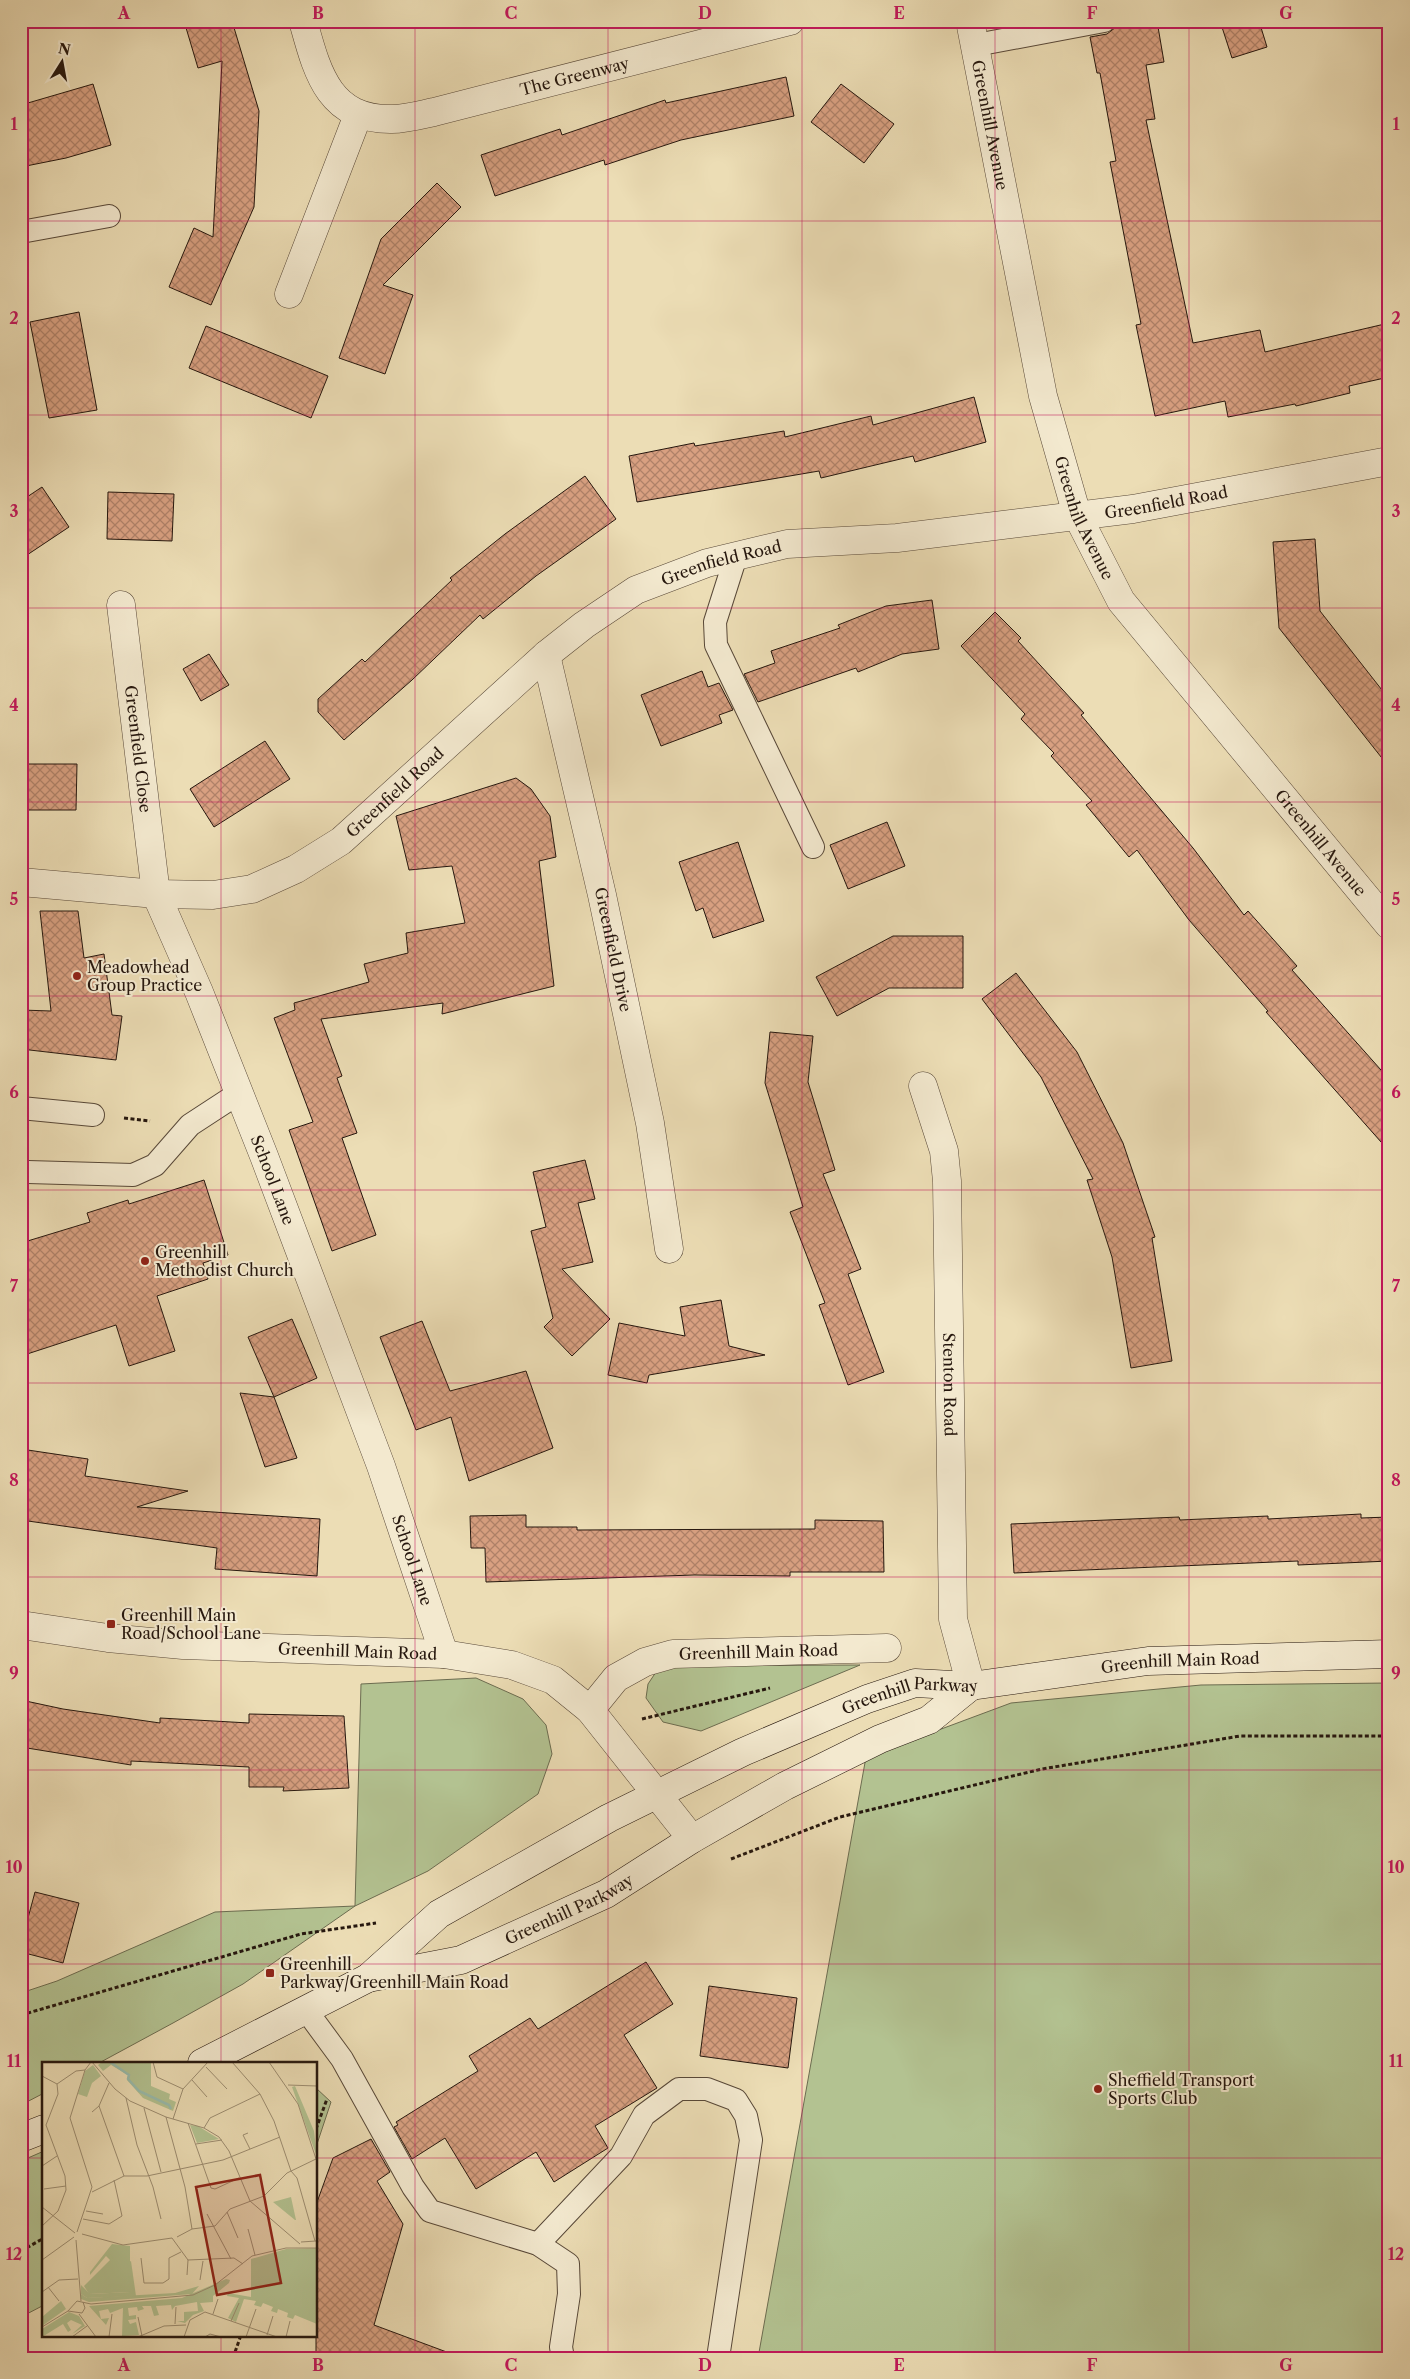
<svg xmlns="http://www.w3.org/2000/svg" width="1410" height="2379" viewBox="0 0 1410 2379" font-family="'Libre Caslon Text',serif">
	<defs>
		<pattern id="building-cross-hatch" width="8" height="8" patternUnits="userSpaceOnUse" patternTransform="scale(1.25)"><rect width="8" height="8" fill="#d8a081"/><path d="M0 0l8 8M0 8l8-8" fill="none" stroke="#af8168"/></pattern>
	</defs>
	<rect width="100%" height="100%" fill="#ecddb5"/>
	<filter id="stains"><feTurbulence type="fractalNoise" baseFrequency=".004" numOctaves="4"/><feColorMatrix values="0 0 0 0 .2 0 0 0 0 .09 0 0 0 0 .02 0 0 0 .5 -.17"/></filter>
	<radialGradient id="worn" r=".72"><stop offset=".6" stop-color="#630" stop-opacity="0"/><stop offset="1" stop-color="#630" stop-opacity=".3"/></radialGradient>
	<g fill="#b3c291" stroke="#6c6c50">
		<polygon points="860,1665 701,1731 663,1722 646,1698 648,1684 660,1666"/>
		<polygon points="476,1678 523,1699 546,1725 552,1754 538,1794 428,1871 355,1906 243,1984 173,2023 99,2063 44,2063 44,2093 21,2105 21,1993 57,1981 215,1912 355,1906 361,1684"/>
		<polygon points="1389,1683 1389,2358 758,2358 866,1757 1011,1703 1201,1685"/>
		<polygon points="316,2088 331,2102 316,2147"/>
		<polygon points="44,2151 44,2305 21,2317 21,2161"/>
	</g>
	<g fill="url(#building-cross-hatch)" stroke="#26170e">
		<polygon points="184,21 232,21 259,111 254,207 211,305 169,287 194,228 213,237 222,61 198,68"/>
		<polygon points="1148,21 1157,21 1164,62 1146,65 1155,119 1146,120 1193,343 1260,330 1265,352 1389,323 1389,377 1349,386 1350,393 1296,406 1295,404 1228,417 1225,401 1155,416 1136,325 1141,324 1110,162 1116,161 1100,73 1097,73 1090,37 1107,34 1116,27"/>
		<polygon points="1220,21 1259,21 1267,47 1232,58"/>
		<polygon points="786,77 794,116 681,140 605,165 604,160 495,196 481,155 560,129 562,135 665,100 666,103"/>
		<polygon points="93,84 111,145 66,158 21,167 21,105"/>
		<polygon points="841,84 894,124 864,163 811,122"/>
		<polygon points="437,183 461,207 383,285 413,295 385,374 339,358 381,239"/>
		<polygon points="79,312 97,410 49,418 30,322"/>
		<polygon points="206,326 328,376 311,418 189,368"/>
		<polygon points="974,397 986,442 915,462 913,456 821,478 819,471 637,502 629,456 694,443 695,446 784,431 785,437 871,416 873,425"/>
		<polygon points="585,476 616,519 536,576 483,619 480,615 412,680 344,740 318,712 318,699 362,659 365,662 452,580 450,578 505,534"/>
		<polygon points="42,487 69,527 21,559 21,501"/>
		<polygon points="108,492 174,494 172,541 107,539"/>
		<polygon points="1315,539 1320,611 1389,699 1389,767 1279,628 1273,542"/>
		<polygon points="932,600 939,649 902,654 858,672 856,668 758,702 744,674 775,663 771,651 840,628 838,625 886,606"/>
		<polygon points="995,612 1021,638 1018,641 1084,713 1081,715 1193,848 1244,915 1248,911 1297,966 1292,970 1389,1079 1389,1151 1266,1012 1268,1011 1189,920 1137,850 1129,857 1086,805 1092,801 1051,756 1054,753 1021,719 1025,714 961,646"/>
		<polygon points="209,654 229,685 201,701 183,669"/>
		<polygon points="702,671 708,687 719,683 733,710 719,715 722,723 661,746 641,695"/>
		<polygon points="265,741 290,779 214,827 190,789"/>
		<polygon points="21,764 77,764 76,810 21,810"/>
		<polygon points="516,778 531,789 550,816 556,857 539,861 554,986 442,1014 443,1003 321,1019 342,1076 337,1078 357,1133 342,1138 376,1235 332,1251 289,1130 313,1122 274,1018 295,1010 294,1003 369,982 364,964 408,953 406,933 465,923 452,866 409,870 396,816"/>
		<polygon points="887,822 905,866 848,889 830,845"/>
		<polygon points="738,842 764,921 713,938 703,908 696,911 679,862"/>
		<polygon points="40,911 78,911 84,958 104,954 112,1015 122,1016 116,1060 21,1049 21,1010 51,1011"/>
		<polygon points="893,936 963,936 963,988 889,988 837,1016 816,977"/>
		<polygon points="1016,973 1077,1052 1123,1143 1155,1237 1152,1238 1172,1361 1131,1368 1112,1257 1087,1180 1093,1179 1041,1077 982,999"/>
		<polygon points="770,1032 813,1036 808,1082 835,1170 823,1174 861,1269 848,1274 884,1372 848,1385 819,1305 825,1303 790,1212 803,1207 765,1083"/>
		<polygon points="585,1160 595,1199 578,1203 593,1262 562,1269 610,1319 572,1356 544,1327 553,1318 531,1231 546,1227 533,1172"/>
		<polygon points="204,1180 228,1255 203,1263 208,1279 157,1296 175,1351 129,1366 116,1325 21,1356 21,1243 90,1222 87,1213 128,1200 129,1204"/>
		<polygon points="721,1300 729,1346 765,1355 649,1375 647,1383 608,1375 619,1323 685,1336 680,1307"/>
		<polygon points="292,1319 317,1378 274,1397 248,1337"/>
		<polygon points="422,1321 450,1391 526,1371 553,1448 469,1481 451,1417 416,1430 380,1337"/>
		<polygon points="240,1393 274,1397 297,1458 265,1467"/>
		<polygon points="21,1449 88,1459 85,1476 188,1491 137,1507 320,1519 317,1576 215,1569 217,1548 21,1520"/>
		<polygon points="1361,1514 1361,1518 1389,1517 1389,1561 1298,1565 1298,1561 1014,1573 1011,1524 1179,1517 1180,1520 1268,1516 1268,1519"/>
		<polygon points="526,1515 526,1527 577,1527 577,1530 815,1529 815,1520 883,1521 884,1572 790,1572 790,1576 694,1575 486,1582 485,1548 471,1548 470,1516"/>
		<polygon points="21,1700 63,1709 160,1723 160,1718 249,1723 249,1714 344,1716 349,1788 283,1791 284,1787 249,1787 249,1767 131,1761 131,1765 21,1747"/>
		<polygon points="35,1892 79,1903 63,1963 21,1952 21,1944"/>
		<polygon points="646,1962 673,2004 624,2035 657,2088 595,2126 608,2148 554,2182 536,2152 476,2189 445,2138 412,2159 394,2127 398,2125 396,2122 478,2071 469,2056 530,2018 538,2029"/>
		<polygon points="709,1986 797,1998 788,2068 700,2056"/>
		<polygon points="371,2139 390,2172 377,2181 403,2224 374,2325 452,2354 451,2358 316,2358 316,2205 333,2158"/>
	</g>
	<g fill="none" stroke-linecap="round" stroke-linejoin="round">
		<defs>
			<g id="service">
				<polyline points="976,45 1104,21"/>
				<polyline points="21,232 109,216"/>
				<polyline points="736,556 715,622 716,645 813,847"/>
				<polyline points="21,1108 93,1115"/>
				<polyline points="28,1172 133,1175 155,1165 190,1125 239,1093"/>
				<polyline points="306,2010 342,2059 413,2187 430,2211 538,2244 568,2264 569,2294 561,2347 563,2358"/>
				<polyline points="538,2244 621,2156 644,2115 679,2089 707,2089 736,2100 746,2116 751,2140 718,2358"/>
			</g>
			<g id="minor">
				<path id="s1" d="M303,21C317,71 328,120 392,119C406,119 420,115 434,112L790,21"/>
				<polyline points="289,294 358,115"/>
				<path id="s2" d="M121,605L156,894L199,992L264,1156L381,1466L444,1654"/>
				<path id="s3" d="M546,655L602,895L650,1123L669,1249"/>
				<path id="s4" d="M21,882L156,894L213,895L252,889L296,869L341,841L546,655L584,625L636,590L707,563L787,544L897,538L1133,509L1389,461"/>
				<path id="s5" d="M923,1086L944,1151L947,1181L953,1619L971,1686"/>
				<path id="s6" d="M21,1625L108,1638L183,1645L444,1654L512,1665L553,1680L590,1710L692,1839"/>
				<path id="s7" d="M590,1710L616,1678L645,1662L673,1654L887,1648"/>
			</g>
			<g id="tertiary">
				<path id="s8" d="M970,21L1043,396L1077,515L1121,601L1389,925"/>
			</g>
			<g id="secondary">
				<path id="s9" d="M368,1978L461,1960L606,1894L692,1839L785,1786L880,1739L929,1720L971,1686"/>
				<path id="s10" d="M202,2063L368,1978L439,1914L609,1818L743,1752L867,1699L915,1683L971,1686L1148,1661L1389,1654"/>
				<polyline points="21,2138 44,2129"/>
			</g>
		</defs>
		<use href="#service" stroke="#584838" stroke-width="24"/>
		<use href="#minor" stroke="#584838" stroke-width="29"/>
		<use href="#tertiary" stroke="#584838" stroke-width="29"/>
		<use href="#secondary" stroke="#26170e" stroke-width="29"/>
		<g stroke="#26170e" stroke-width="3" stroke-dasharray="4 2.5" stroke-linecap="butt">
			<polyline points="124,1118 150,1121"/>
			<polyline points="642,1719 770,1688"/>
			<polyline points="731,1859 840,1817 1042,1769 1240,1736 1389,1736"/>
			<polyline points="21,2015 301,1934 376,1923"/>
			<polyline points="316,2129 327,2099"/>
			<polyline points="21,2251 44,2238"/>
			<polyline points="233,2358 241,2335"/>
		</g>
		<use href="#service" stroke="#f3e9cf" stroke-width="22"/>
		<use href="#minor" stroke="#f3e9cf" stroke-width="28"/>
		<use href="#tertiary" stroke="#f3e9cf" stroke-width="28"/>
		<use href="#secondary" stroke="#f3e9cf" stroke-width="28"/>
	</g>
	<path fill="none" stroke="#c2185b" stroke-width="1" stroke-opacity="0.55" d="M221,21V2063M415,21V2358M608,21V2358M802,21V2358M995,21V2358M1189,21V2358M21,221H1389M21,415H1389M21,608H1389M21,802H1389M21,996H1389M21,1190H1389M21,1383H1389M21,1577H1389M21,1770H1389M21,1964H1389M21,2158H44M316,2158H1389M221,2335V2358"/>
	<g fill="#8f2418" stroke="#f3e9cf" stroke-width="2">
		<circle cx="77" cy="976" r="5"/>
		<circle cx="145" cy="1261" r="5"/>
		<rect x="106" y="1619" width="10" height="10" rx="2.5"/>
		<rect x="265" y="1968" width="10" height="10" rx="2.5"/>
		<circle cx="1098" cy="2089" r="5"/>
	</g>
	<g text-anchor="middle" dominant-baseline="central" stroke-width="4" stroke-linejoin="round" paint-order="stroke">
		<g font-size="16" fill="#26170e" stroke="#f3e9cf">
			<text stroke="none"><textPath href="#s1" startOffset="334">The Greenway</textPath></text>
			<text stroke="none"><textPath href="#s8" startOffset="106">Greenhill Avenue</textPath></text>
			<text stroke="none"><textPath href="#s4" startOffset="1261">Greenfield Road</textPath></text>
			<text stroke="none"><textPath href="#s8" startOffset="511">Greenhill Avenue</textPath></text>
			<text stroke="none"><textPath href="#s4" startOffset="811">Greenfield Road</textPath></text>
			<text stroke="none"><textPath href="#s2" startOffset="145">Greenfield Close</textPath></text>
			<text stroke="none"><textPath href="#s4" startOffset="406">Greenfield Road</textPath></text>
			<text stroke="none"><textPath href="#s8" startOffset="916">Greenhill Avenue</textPath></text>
			<text stroke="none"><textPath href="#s3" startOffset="302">Greenfield Drive</textPath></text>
			<text stroke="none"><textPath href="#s2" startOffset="600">School Lane</textPath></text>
			<text stroke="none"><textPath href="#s5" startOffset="302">Stenton Road</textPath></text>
			<text stroke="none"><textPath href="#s2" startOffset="1005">School Lane</textPath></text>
			<text stroke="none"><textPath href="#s6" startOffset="338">Greenhill Main Road</textPath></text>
			<text stroke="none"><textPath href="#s7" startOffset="189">Greenhill Main Road</textPath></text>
			<text stroke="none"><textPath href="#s10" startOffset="1079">Greenhill Main Road</textPath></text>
			<text stroke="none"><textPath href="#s10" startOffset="805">Greenhill Parkway</textPath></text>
			<text stroke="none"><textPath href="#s9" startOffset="214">Greenhill Parkway</textPath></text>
		</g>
		<g font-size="16" fill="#26170e" stroke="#f3e9cf" text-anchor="start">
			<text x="87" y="967">Meadowhead<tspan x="87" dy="18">Group Practice</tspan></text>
			<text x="155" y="1252">Greenhill<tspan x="155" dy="18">Methodist Church</tspan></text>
			<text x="121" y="1615">Greenhill Main<tspan x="121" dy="18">Road/School Lane</tspan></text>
			<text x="280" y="1964">Greenhill<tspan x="280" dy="18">Parkway/Greenhill Main Road</tspan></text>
			<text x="1108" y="2080">Sheffield Transport<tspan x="1108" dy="18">Sports Club</tspan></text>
		</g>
	</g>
	<g transform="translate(42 2062)">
		<rect width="275" height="275" fill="#ecddb5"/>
		<path d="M148,63L156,64L177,77L155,81ZM70,182L88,184V230L47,232L42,224L68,198L64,194L48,213V210ZM275,186V262L253,253L251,257L245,255L246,251L236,247L235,251L229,249L231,245L221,241L219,245L212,243L214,239L202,237L194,260L186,256L197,236L185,234L186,231L209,235V197L244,187ZM184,217L188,218L187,221L171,234V240L158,241L162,249L151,253L143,261L135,259H142V250L156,249L155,240L133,244L130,248L129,243L114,244L117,253L112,254L109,244H100L102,247L96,249L95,245L86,246L87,254L94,253V257L86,258L88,262L94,260L97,273L80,274L81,246L68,251L66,247L57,249L59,257L67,256L64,263L47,244L140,236ZM157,224L150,232L47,240L39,237V232L45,236L133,231ZM19,239L24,247L0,264V255ZM27,250L37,254L43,264L30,272L40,263L29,258L25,261L29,268L26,270L21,262L0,275V267Z" fill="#b3c291"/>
		<path d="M60,0H109V24L128,32L127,37L134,40L131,49L101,36L85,18L86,13L69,3L61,9L56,3ZM253,24L272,69L275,95L250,25ZM89,199L94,234L45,236L39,232V223L48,232L88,230L85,201Z" fill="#b3c291"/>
		<path d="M51,3L59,14L50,21L45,35L36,32L43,9ZM249,135L254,158H253L231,140Z" fill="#b3c291"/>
		<path fill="none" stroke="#99bcad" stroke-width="2.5" d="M68,0L87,13L86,17L97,29L127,43L129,47"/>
		<path fill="none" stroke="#9d8e72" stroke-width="1" d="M50,0L73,27L88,39L124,55L162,66L177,75L187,89L208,139L258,182M111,0L115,15L141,27M190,0L218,32L232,59L249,109L255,116L273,179M227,0L256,42L275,100M164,5L185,27M0,14L15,22M150,18L165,35M15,22L34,9L43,8M246,23L275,24M84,36L95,83L111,125L119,157M57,44L82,114M102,46L119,110M50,50L57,44L67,21M124,55L143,125L150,167M131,57L141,27L166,0M146,61L169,126L173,127L197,116M162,66L168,56L218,32M206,71L201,73L208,87M154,82L180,78M0,104L15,94M2,127L24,124M50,130L82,114H105L181,98L238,75M0,145L33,171M44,149L61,152M185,150L196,176M165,152L189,197M41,157L67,162L80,154L72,118M0,164L16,149L24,128L23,114L4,63L16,32L15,22M206,167L213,193M35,170L50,125L28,56L43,8L49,0M40,172L81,183L130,176L146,198L192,196L201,202M135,175L150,167L173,164L188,147L222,134L245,111L274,97M34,178L39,239M259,180L274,179M99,196L102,221H121L127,217V196L139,190M0,198L32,175M145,213L146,198M158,218L161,199M6,225L17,239M0,230L17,218L36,217M26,249L40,251L43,246L41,240M37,252L54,275M171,252L176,237M96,255L100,274M189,259L197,241M133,262L134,245M0,265L26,249L35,239L49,242L151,233L173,223L210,194L244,186H275M225,273L231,254M30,275L45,264M67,275L70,252M96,275L122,264L144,263M142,275L148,258L163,250L235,275M163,275L168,272L179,275M204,275L214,247M244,275L248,259"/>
		<path fill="#8f2418" fill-opacity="0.15" stroke="#8f2418" stroke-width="2.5" d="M218,113L239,221L175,233L154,125Z"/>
		<rect width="275" height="275" fill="none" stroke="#26170e" stroke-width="2.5"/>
	</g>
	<rect width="1410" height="2379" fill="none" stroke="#ecddb5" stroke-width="55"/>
	<g transform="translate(62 62) rotate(11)" stroke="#f3e9cf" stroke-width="4" paint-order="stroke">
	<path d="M0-4L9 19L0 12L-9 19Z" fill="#26170e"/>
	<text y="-8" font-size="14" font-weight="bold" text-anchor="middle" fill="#26170e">N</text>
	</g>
	<rect x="28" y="28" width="1354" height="2324" fill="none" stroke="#c2185b" stroke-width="2"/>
	<g font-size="16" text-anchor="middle" font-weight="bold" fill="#c2185b">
		<text x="124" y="19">A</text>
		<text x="318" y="19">B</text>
		<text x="511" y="19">C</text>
		<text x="705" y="19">D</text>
		<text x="899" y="19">E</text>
		<text x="1092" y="19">F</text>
		<text x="1286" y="19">G</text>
		<text x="14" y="130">1</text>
		<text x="1396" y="130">1</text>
		<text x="14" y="324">2</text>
		<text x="1396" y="324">2</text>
		<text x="14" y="517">3</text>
		<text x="1396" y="517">3</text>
		<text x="14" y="711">4</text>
		<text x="1396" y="711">4</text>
		<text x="14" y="905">5</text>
		<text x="1396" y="905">5</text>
		<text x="14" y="1098">6</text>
		<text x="1396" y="1098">6</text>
		<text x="14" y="1292">7</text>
		<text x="1396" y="1292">7</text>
		<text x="14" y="1486">8</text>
		<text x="1396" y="1486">8</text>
		<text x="14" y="1679">9</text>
		<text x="1396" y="1679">9</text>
		<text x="14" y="1873">10</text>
		<text x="1396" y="1873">10</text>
		<text x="14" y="2067">11</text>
		<text x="1396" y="2067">11</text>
		<text x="14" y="2260">12</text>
		<text x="1396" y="2260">12</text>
		<text x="124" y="2371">A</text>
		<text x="318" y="2371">B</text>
		<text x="511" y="2371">C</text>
		<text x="705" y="2371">D</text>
		<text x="899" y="2371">E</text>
		<text x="1092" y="2371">F</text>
		<text x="1286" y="2371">G</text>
	</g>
	<rect width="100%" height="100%" filter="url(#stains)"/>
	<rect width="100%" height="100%" fill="url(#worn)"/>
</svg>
